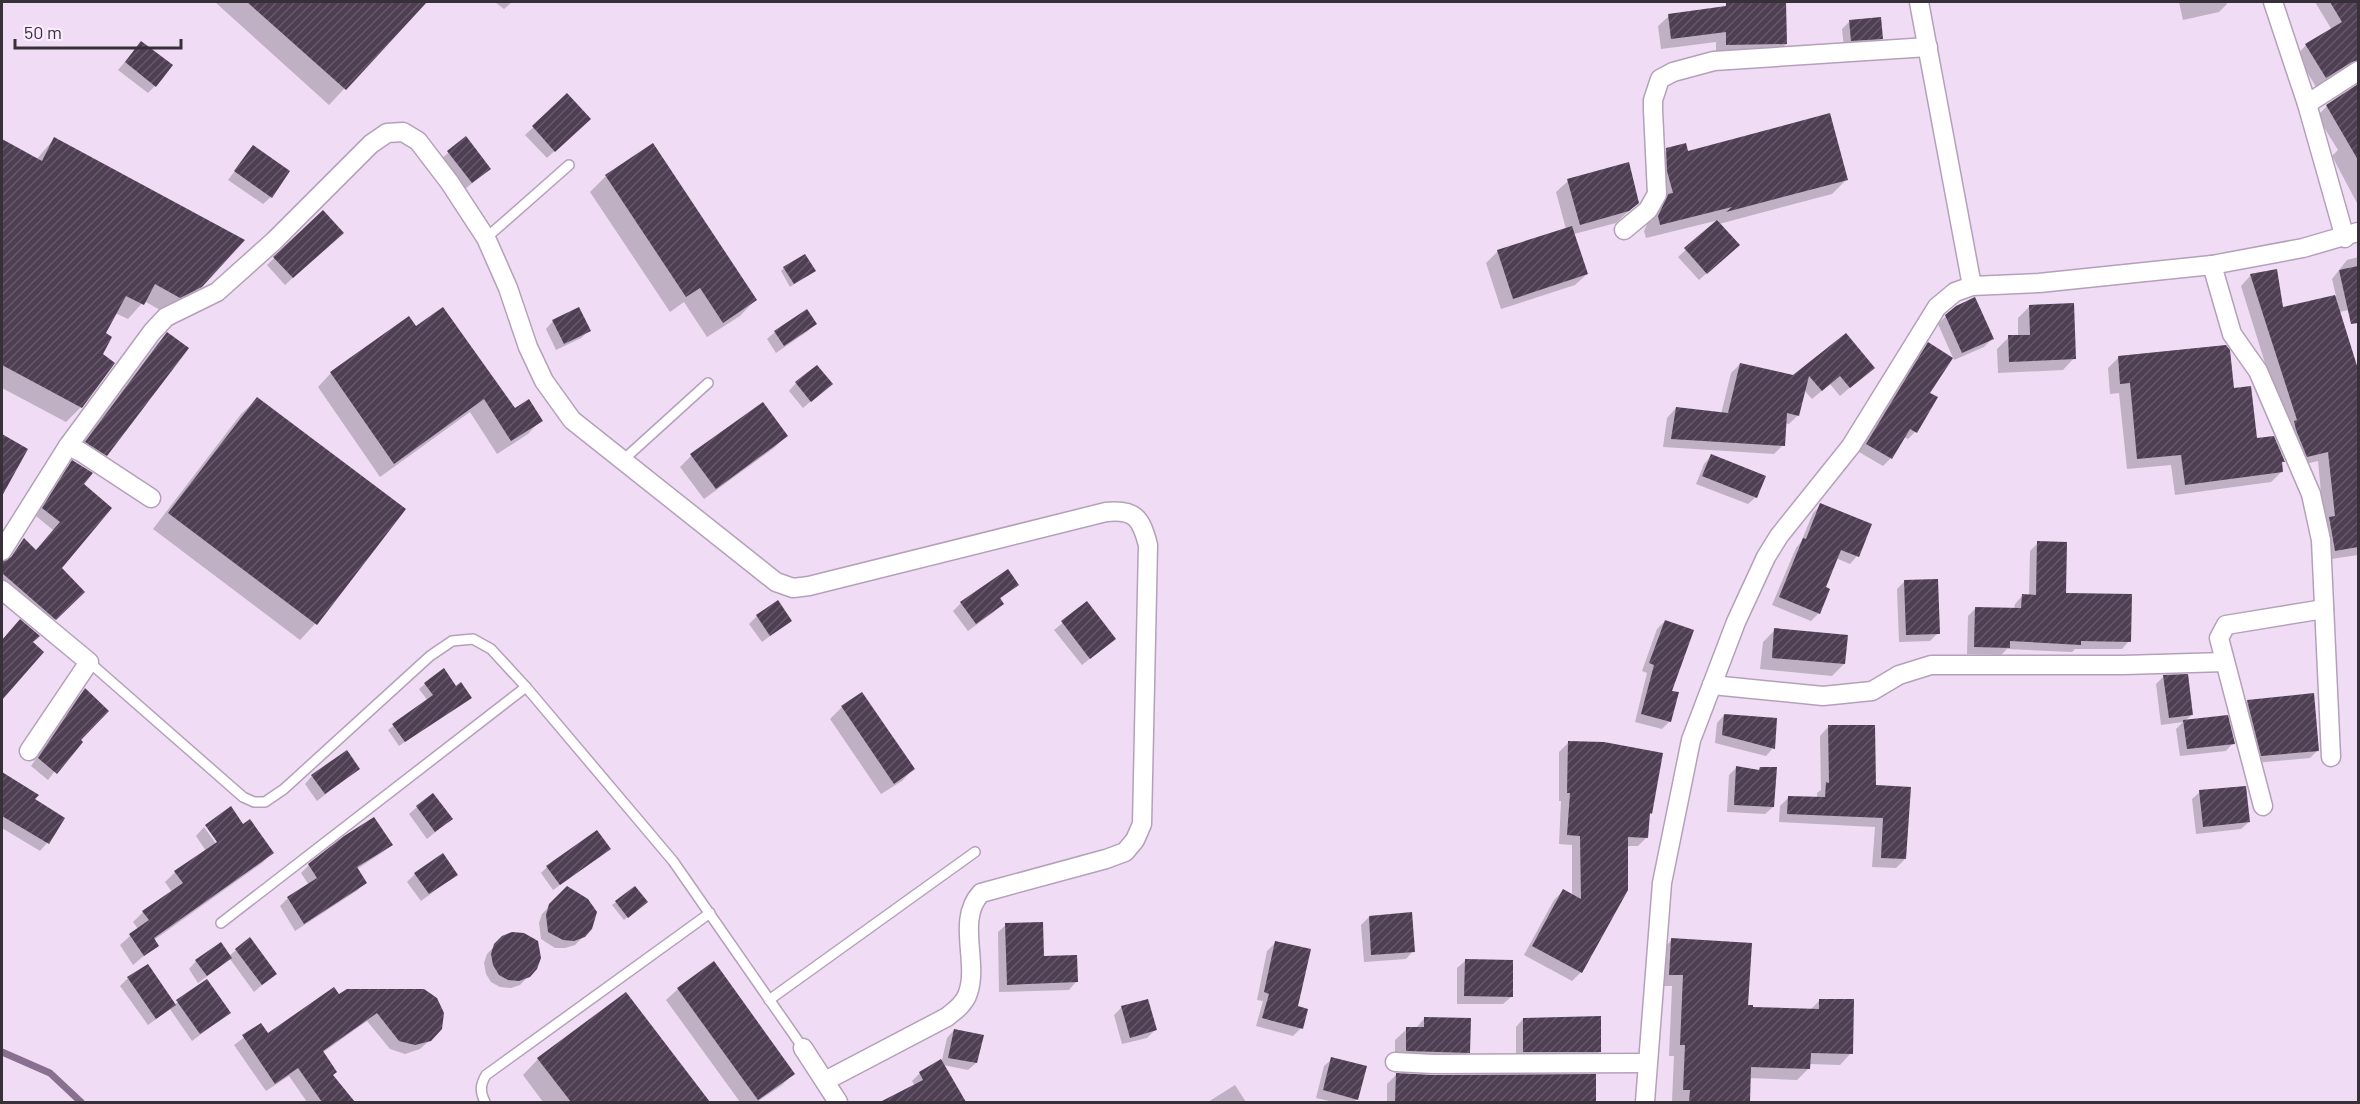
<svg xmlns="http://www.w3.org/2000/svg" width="2360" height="1104" viewBox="0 0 2360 1104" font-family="Barlow,sans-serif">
	<defs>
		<pattern id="building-hatch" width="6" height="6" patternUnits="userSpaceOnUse" patternTransform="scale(1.5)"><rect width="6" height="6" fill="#4f3f53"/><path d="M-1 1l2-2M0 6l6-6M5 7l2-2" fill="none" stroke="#66596a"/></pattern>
	</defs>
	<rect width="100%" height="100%" fill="#f0dcf5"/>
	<g fill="#0003">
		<polygon points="215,2 425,2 329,105"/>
		<polygon points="495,2 512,2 504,9"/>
		<polygon points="2179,2 2226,2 2227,4 2219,12 2183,20"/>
		<polygon points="2315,2 2358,2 2358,75 2346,69 2316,87 2297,55 2306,45 2332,30"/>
		<polygon points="1726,5 1786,44 1775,55 1716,56 1716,42 1661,49 1658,26 1669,16 1723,8"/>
		<polygon points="1850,21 1882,38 1874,46 1844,48 1842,29"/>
		<polygon points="141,43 155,86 148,93 118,70"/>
		<polygon points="2358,86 2358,203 2357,203 2332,156 2338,150 2317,116 2327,106"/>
		<polygon points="567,96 581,126 547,158 525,135"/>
		<polygon points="465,138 489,169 464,190 440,160"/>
		<polygon points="54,139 201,286 186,301 164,312 144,301 128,319 115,313 104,334 81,407 66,422 2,388 2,141 36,160"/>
		<polygon points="253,147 271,197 263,204 228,180"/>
		<polygon points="1667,150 1687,153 1846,180 1832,194 1719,224 1730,253 1699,280 1678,257 1719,220 1646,238 1644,231 1654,210 1652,164"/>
		<polygon points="606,176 755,300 740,316 707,337 684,302 670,312 590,192"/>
		<polygon points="1568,181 1638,202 1616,223 1574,234 1587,274 1575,285 1501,309 1486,263 1498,251 1566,229 1556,192"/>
		<polygon points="322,212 334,240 285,285 267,265"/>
		<polygon points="2358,257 2358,308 2339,312 2358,374 2358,555 2325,560 2324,524 2318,461 2297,466 2241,286 2251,275 2282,308 2336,296 2332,279 2347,260"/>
		<polygon points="784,268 814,271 790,287 781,271"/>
		<polygon points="2030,306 2074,358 2063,370 1998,373 1997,349 2009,337 2018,337 2018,318"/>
		<polygon points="1946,316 1992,339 1984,347 1954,360 1938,324"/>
		<polygon points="408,318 416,328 514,410 541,420 528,434 497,454 470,412 380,477 318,387 331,373"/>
		<polygon points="553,321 589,331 581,338 556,350 546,329"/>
		<polygon points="815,324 808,331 776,353 767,339 775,332"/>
		<polygon points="167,334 106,455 96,465 76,452 157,344"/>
		<polygon points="1929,344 1928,394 1915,432 1908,439 1904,437 1891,458 1883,466 1859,452 1921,352"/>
		<polygon points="2119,357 2233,390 2256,440 2283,461 2281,464 2282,471 2271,482 2175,495 2171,465 2127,469 2119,393 2110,394 2108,368"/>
		<polygon points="1740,364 1793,377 1873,368 1840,396 1830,384 1812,399 1804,390 1798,415 1789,424 1785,423 1783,445 1774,454 1663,447 1667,418 1676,408 1721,414 1731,373"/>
		<polygon points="796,383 831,384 803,408 789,391"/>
		<polygon points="257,399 404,509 315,624 300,640 153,529 241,414"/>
		<polygon points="2,436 26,449 8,480 2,487"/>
		<polygon points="786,436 774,448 704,499 680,467 691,456"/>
		<polygon points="1711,456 1756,497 1748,504 1696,484 1704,464"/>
		<polygon points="72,462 81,484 60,568 83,592 47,627 2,588 2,563 7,563 24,540 35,552 53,530 36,516 65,470"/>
		<polygon points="1821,505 1857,556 1850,564 1836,558 1824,588 1819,613 1811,621 1772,605 1796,548 1801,542 1813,513"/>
		<polygon points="2038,543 2065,594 2129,641 2122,649 2075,649 2072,652 2007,649 2001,655 1967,654 1968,616 1975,609 2014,609 2015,604 2022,596 2029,596 2030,551"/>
		<polygon points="1905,581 1938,633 1930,641 1899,642 1897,589"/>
		<polygon points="1017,584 999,600 1002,604 994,612 968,631 953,611 961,603"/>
		<polygon points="1087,603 1114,639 1082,665 1054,630"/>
		<polygon points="757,616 790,621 762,642 749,624"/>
		<polygon points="1665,621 1670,692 1670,721 1662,729 1635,722 1647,673 1642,671 1657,629"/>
		<polygon points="11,630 42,652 2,698 2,641"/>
		<polygon points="1775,630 1844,664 1832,676 1760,669 1763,642"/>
		<polygon points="2163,677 2192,714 2185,721 2233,743 2226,751 2180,756 2176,729 2183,722 2161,725 2156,684"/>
		<polygon points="425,684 456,688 470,697 399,746 388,730 428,701 419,689"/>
		<polygon points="85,690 79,740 48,780 31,766 78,697"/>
		<polygon points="862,694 913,769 902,781 881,794 830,719 841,708"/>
		<polygon points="2247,701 2318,750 2310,758 2254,763 2240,709"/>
		<polygon points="1724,715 1773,748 1766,756 1715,743 1717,723"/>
		<polygon points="1829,726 1875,787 1905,859 1896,868 1872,867 1875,827 1779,822 1780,806 1789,797 1817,799 1817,793 1821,790 1820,736"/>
		<polygon points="1568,743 1651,813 1648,816 1647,837 1638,846 1627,846 1581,972 1572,981 1524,955 1554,900 1563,891 1572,896 1572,845 1559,844 1561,801 1559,801 1559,752"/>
		<polygon points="1736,768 1757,772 1761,768 1773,807 1765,814 1727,812 1729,775"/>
		<polygon points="358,769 317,801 305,784 312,776"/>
		<polygon points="9,779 32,800 47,843 40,851 2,828 2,787"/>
		<polygon points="2200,792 2249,822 2241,829 2196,834 2192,799"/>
		<polygon points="417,807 451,819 427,839 409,814"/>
		<polygon points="204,827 220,849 272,853 262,863 154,940 157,945 133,965 120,945 138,929 133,922 143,912 172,892 165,882 175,872 206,851 196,836"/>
		<polygon points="391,845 383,852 357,869 365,882 358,890 295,931 280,906 288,898 309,885 301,873 309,865"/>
		<polygon points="609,849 553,890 541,873 547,867"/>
		<polygon points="415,874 456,875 421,901 407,882"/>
		<polygon points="567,888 591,929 575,945 565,948 555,948 541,939 539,923 542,914"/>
		<polygon points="616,902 642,905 624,920 612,905"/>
		<polygon points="1369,917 1413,951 1406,959 1364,962 1361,925"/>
		<polygon points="1006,925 1042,958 1076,982 1069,990 999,992 998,932"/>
		<polygon points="503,937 536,968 520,985 511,988 500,987 491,982 486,974 484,963 487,954"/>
		<polygon points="1672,940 1752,1009 1810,1010 1820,1000 1851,1053 1840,1065 1809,1064 1809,1068 1797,1080 1749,1078 1749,1102 1751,1102 1672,1101 1674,1056 1669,1056 1672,986 1658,986 1660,951"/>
		<polygon points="1275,943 1301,1028 1293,1036 1256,1026 1263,1001 1257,1000 1267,951"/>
		<polygon points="236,950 275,974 254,992 230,959 198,983 189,969 196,961 229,956"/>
		<polygon points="1465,961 1511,997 1503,1004 1457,1004 1457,968"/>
		<polygon points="128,978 174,1005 207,981 229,1013 192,1041 170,1009 148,1025 120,986"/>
		<polygon points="678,989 793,1074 782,1085 757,1102 740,1102 666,1000"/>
		<polygon points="347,991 430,1040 420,1049 405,1054 390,1049 367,1021 322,1053 332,1075 353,1102 307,1102 289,1076 266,1091 234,1045 261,1025 268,1035"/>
		<polygon points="626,994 708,1102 543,1102 523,1075 538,1059"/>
		<polygon points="1122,1007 1155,1030 1147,1038 1122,1044 1114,1015"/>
		<polygon points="1425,1018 1469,1052 1457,1064 1395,1063 1395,1040 1407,1029 1415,1029"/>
		<polygon points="1523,1019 1600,1051 1592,1059 1516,1059 1516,1027"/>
		<polygon points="954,1030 976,1063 968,1070 943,1065 962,1098 958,1102 884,1102 915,1086 912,1081 920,1073 942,1060 947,1038"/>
		<polygon points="1332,1059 1357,1099 1353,1102 1334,1102 1316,1098 1324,1066"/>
		<polygon points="1396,1075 1595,1102 1387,1102 1387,1084"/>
		<polygon points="1235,1085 1246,1102 1208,1102"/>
	</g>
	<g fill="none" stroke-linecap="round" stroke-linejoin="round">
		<polyline stroke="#8a7090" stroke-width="7" points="2,1052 50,1073 81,1102"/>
	</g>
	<g fill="url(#building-hatch)">
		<polygon points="247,2 427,2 346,90"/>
		<polygon points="1786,2 1787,44 1726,45 1726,32 1671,39 1668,14 1726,6 1726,3"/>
		<polygon points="2330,2 2358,2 2358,60 2352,62 2326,78 2305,44 2342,22"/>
		<polygon points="1881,17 1883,39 1851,41 1849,20"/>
		<polygon points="141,41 173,65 156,87 125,62"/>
		<polygon points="2358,84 2358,160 2326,105"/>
		<polygon points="567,93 591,119 555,152 532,126"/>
		<polygon points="1830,113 1848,180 1726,212 1732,207 1660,225 1658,216 1668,194 1673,193 1667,171 1666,148 1686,143 1688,151"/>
		<polygon points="466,136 491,169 472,183 447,151"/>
		<polygon points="54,137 245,240 202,287 180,298 155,284 144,305 126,296 106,333 112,337 103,354 115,363 82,408 2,365 2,139 42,161"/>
		<polygon points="653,143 757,300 723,323 700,288 686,297 605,175"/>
		<polygon points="253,145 290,171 272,198 234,171"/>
		<polygon points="1629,162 1639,203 1629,211 1580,225 1567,179"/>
		<polygon points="323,210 344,233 293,278 273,257"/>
		<polygon points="1717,220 1740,245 1707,274 1684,248"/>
		<polygon points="1572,226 1588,274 1513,299 1497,250"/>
		<polygon points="805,254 816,271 794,284 783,267"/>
		<polygon points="2358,266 2358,323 2351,324 2339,270"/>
		<polygon points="2277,269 2283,307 2335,295 2358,369 2358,547 2335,551 2329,517 2335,516 2328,452 2307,457 2296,430 2294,421 2297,420 2250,274"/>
		<polygon points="1975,297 1994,339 1962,353 1945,315 1956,306"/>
		<polygon points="2074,303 2076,359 2009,362 2008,335 2030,335 2029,305"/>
		<polygon points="443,307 515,408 529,399 543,421 511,441 484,399 394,464 330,372 409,316 416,326"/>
		<polygon points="579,307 591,331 564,344 552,320"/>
		<polygon points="807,309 817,324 784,346 774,331"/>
		<polygon points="167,332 189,348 107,456 85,442"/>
		<polygon points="1846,333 1875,368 1850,388 1840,376 1822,391 1809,376 1799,416 1787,413 1785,446 1671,439 1676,407 1728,413 1740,363 1793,375"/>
		<polygon points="1928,342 1953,358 1930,393 1938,397 1917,433 1910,429 1892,459 1866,444"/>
		<polygon points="2226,345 2230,350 2234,388 2251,386 2257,438 2274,436 2285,462 2282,462 2283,472 2185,485 2181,455 2137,459 2130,383 2120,384 2118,356"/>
		<polygon points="817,365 833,384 811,402 795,382"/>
		<polygon points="257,397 406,509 317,625 168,513"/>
		<polygon points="763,402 788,436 716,489 690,454"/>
		<polygon points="2,434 28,449 2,496"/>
		<polygon points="1711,454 1766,476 1757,498 1702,476"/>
		<polygon points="72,460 93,473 84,484 112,508 62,568 85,592 56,620 2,573 2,562 11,557 24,538 36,550 60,522 42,508"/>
		<polygon points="1820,503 1872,524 1859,557 1841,550 1826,587 1830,589 1820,614 1779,597 1803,538 1806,539"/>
		<polygon points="2037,541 2067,542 2066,593 2132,594 2131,642 2081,641 2081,645 2010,641 2010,648 1974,647 1975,607 2021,608 2022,594 2036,595"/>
		<polygon points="1008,569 1019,585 1000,598 1004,604 976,624 960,602"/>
		<polygon points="1938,579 1940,634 1906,635 1904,580"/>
		<polygon points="778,600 792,621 770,636 756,615"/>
		<polygon points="1087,601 1116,639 1090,659 1061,621"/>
		<polygon points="20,619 40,636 33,642 44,652 2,700 2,640"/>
		<polygon points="1665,620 1694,630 1672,691 1679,692 1671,722 1641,714 1654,665 1649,663"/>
		<polygon points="1774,628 1848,635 1845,664 1772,658"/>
		<polygon points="444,668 456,686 461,682 472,698 405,742 392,724 433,695 424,683"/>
		<polygon points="2188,674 2193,715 2169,718 2163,675"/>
		<polygon points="85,688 109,711 81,740 83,742 57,774 38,758"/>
		<polygon points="862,692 915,769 894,784 841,706"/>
		<polygon points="2314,693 2319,751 2261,756 2247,700"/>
		<polygon points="1724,714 1777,718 1775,749 1722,735"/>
		<polygon points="2228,715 2235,744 2187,749 2183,720"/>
		<polygon points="1828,725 1875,725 1876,785 1911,787 1906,859 1881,858 1883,818 1787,814 1788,796 1825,797 1826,782 1829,783"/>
		<polygon points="1568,741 1604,742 1663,753 1652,814 1650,813 1648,838 1628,837 1628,890 1582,973 1532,946 1563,889 1581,899 1580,836 1567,835 1570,793 1567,793"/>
		<polygon points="347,750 360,769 325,794 311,775"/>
		<polygon points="1736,766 1759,770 1760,767 1777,767 1774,807 1734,805"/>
		<polygon points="2,772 39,795 35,799 65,818 49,844 2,816"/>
		<polygon points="2246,786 2250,822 2203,827 2199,790"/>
		<polygon points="433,793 453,819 435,832 416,806"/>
		<polygon points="231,806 243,824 250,819 274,853 154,938 159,946 144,956 129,934 149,920 142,911 183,883 174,871 217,842 205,825"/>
		<polygon points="374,817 393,845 357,867 367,883 304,924 287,897 317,878 308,864 344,836"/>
		<polygon points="597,830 611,849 560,885 546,866"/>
		<polygon points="443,853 458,875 429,894 414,873"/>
		<polygon points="567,886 588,899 597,912 592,929 585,937 574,941 563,940 548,932 546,915 549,904"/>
		<polygon points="635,886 648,902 628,918 615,901"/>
		<polygon points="1412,912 1415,952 1371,955 1369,916"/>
		<polygon points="1043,922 1044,956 1077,955 1078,982 1007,985 1005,923"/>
		<polygon points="512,932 524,933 538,941 541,958 537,969 530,977 519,981 508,980 499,975 493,965 491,954 494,944 502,936"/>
		<polygon points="250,937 277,974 262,985 235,949"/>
		<polygon points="1671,938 1752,943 1748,1005 1753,1005 1753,1007 1819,1009 1819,999 1854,999 1853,1054 1811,1053 1810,1069 1751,1067 1750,1102 1689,1102 1690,1090 1683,1090 1685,1045 1680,1045 1683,975 1669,975"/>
		<polygon points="1275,941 1311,949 1298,1006 1308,1009 1303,1029 1262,1018 1269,994 1264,992"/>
		<polygon points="221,942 232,958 207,976 195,960"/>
		<polygon points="1465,959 1513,960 1513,997 1464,996"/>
		<polygon points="714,961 795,1074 758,1100 677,988"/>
		<polygon points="148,964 176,1005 156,1019 127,977"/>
		<polygon points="207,979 231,1013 200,1034 176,1000"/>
		<polygon points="334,987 339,994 347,989 424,989 437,998 444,1013 442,1029 431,1041 415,1045 399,1041 377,1013 323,1051 337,1072 333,1075 355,1102 322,1102 298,1068 275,1084 242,1035 261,1023 268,1033"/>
		<polygon points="626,992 710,1102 571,1102 537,1058"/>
		<polygon points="1148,999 1157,1030 1130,1038 1121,1006"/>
		<polygon points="1601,1016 1601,1052 1523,1052 1523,1018"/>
		<polygon points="1424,1017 1471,1018 1470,1053 1406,1051 1406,1027 1424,1027"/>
		<polygon points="954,1029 984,1035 977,1063 948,1058"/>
		<polygon points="1331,1057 1367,1066 1358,1100 1323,1090"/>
		<polygon points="941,1059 966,1102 880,1102 923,1080 919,1072"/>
		<polygon points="1396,1073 1433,1075 1596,1074 1596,1102 1395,1102"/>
	</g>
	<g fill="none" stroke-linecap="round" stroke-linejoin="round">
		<defs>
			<g id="service">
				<polyline points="486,238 569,165"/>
				<polyline points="622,461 708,383"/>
				<polyline points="89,662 243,797 254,802 265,802 284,789 430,656 452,641 473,639 491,649 526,687 673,861 803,1048"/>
				<polyline points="221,923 526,687"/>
				<polyline points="769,1000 975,852"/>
				<path d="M485,1102C480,1092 480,1085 486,1075L710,913"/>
			</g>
			<g id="minor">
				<polyline points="1919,2 1972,286"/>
				<polyline points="2273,2 2307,104 2345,238"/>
				<polyline points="2307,104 2358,71"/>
				<polyline points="1624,230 1648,210 1657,194 1653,110 1653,100 1660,79 1673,72 1714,61 1928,47"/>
				<polyline points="2212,265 2232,334 2258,371 2311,494 2321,540 2331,757"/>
				<path d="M151,498L81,452L68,446L152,332L166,317L217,292L274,241L371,144L387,133L403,132L418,141L450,183L486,238L508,288L528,347L544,381L572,420L776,582L793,588L809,586L1106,512C1135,509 1141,518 1148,545L1142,824L1135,840L1125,852L1106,859L981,893C956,920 979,961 968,993C965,1003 956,1010 947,1017L825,1081"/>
				<polyline points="2,551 68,446"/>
				<polyline points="2,590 89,662 29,751"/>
				<polyline points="1712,685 1823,696 1872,691 1899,675 1931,665 2124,665 2225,662"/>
				<polyline points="2263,806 2219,638 2226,625 2324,609"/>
				<polyline points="803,1048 838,1102"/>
				<polyline points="1395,1062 1433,1064 1647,1063"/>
				<polyline points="1645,1102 1662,883 1691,740 1736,622 1766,557 1779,536 1851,446 1937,307 1955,292 1972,286 2039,283 2212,265 2303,248 2358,232"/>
			</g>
		</defs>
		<use href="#service" stroke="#b4a1b9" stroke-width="12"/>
		<use href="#minor" stroke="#b4a1b9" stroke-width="21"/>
		<use href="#service" stroke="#fff" stroke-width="9"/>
		<use href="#minor" stroke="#fff" stroke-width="18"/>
	</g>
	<rect width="2360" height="1104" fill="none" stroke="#383039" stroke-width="6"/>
	<path d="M15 39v9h166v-9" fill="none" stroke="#383039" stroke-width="3"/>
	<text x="24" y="39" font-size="18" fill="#383039" stroke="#fbebff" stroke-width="4.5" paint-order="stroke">50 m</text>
</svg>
